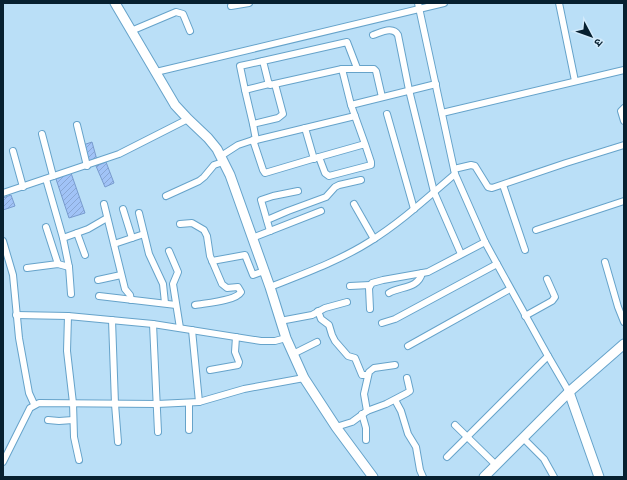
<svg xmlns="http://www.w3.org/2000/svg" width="627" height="480" viewBox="0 0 627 480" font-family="'Exo 2','Noto Sans Devanagari',sans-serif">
	<defs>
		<pattern id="building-hatch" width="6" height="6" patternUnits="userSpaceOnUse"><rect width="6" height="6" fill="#a1c3f7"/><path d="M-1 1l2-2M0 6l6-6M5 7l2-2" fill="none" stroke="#89a7d4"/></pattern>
	</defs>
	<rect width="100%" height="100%" fill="#badff7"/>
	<g fill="url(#building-hatch)" stroke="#789bce">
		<polygon points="92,142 97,160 88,162 83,145"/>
		<polygon points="106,162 114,183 105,187 96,166"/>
		<polygon points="71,173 85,213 69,218 56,179"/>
		<polygon points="11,195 15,206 3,210 3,198"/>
	</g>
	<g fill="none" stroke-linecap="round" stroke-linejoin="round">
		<defs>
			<g id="street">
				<polyline points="418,3 455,174 485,242 497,264 548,356 569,392"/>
				<polyline points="559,3 575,81"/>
				<polyline points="231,6 249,3"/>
				<polyline points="131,31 176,12 183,14 190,31"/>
				<path d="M373,35C382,32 393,26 398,35L409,90L434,192L461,254"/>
				<polyline points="357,68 347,42 263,61 268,81 270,85 342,69 351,105 436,84"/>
				<polyline points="342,69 374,69 376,71 382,97"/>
				<polyline points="156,72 444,3"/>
				<polyline points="269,84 245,90 253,124 278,118 283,114 275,84"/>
				<polyline points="245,90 240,66 263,61"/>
				<polyline points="351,105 365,144 319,157 325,173 329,176 371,165 371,162 365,144"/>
				<polyline points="624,108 621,111 624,121"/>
				<polyline points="442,113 624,70"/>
				<polyline points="387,114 414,209"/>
				<polyline points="77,125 87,166"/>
				<polyline points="305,128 314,159"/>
				<polyline points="42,134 53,176"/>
				<polyline points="253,140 256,140 253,124"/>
				<polyline points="256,140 355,116"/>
				<polyline points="13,151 23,187"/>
				<polyline points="221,156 238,145 253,140 263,170 265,173 319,157"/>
				<polyline points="454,169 471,165 475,166 488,187 492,188 566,163 624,145"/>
				<polyline points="46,179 63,238 69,267 71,294"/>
				<polyline points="503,185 525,250"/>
				<polyline points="3,193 119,154 188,119"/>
				<polyline points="166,196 199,181 204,177 214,165 223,162"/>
				<polyline points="104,204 125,289 130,295 131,300"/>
				<polyline points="354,204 374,239"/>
				<polyline points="123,209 132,238"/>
				<polyline points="139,213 149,254 163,284 165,303"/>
				<polyline points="267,220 288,211 326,197 335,187 339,185 361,180"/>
				<path d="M180,224L192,223L204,230L207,236L210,256L222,284L227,288L238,287L241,292C236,301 206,303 195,305"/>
				<polyline points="46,227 58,264"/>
				<polyline points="536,230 624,201"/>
				<polyline points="270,231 261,200 273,196 298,191"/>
				<polyline points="77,233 85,255"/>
				<polyline points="63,238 88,229 107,218"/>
				<polyline points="252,238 321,211"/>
				<polyline points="3,241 13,275 19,338 29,393 34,404"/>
				<polyline points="114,244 144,234"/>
				<polyline points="169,251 178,272 173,284 180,328"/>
				<polyline points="212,261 245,255 253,275 264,271"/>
				<polyline points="605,262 618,307 624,322"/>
				<polyline points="27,268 58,264 69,267"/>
				<polyline points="98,280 121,275"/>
				<polyline points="350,286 370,285"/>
				<path d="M270,287C303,274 339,261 369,242C400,223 428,197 455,174"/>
				<path d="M389,293C401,286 418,289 422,273"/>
				<polyline points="99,296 176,305"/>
				<polyline points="370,309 369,288 372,283 383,280 428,272 485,242"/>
				<polyline points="318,311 321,319 329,325 332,335 335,341 348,356 355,358 362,375 368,375"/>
				<polyline points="16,315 68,316 153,324 261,341 275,341 286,338"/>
				<polyline points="68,316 67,351 73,403 74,437 79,460"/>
				<polyline points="525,316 552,301 555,297 547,279"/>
				<polyline points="112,320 115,404 118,442"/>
				<polyline points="280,321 312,315 325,308 347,302"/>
				<polyline points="382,323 395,319 497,264"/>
				<polyline points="153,324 158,432"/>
				<polyline points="192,330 199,402"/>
				<polyline points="408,346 510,289"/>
				<polyline points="293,354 317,342"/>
				<polyline points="210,370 238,365 239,362 235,352 236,337"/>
				<polyline points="395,400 401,411 408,434 416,447 420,470 423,477"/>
				<polyline points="189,403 189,430"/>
				<polyline points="367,411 364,394 369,372 374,368 395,365"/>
				<polyline points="362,414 366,428 366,440"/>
				<polyline points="48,420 59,421 73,420"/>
				<polyline points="455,425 496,465"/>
				<polyline points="336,427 352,422 367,411 386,404 407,393 410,391 407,378"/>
				<polyline points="523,438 544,459 554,477"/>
				<polyline points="447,457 548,356"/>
				<polyline points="3,462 30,408 39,403 157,404 199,402 244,389 304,378"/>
			</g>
			<g id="secondary">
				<polyline points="115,3 175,105 188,119 208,138 217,149 230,175 270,287 286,338 304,378 336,427 373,477"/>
				<polyline points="569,392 599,477"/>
				<polyline points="484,477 569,392 624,344"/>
			</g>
		</defs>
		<use href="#street" stroke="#66a3ca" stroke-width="8"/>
		<use href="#secondary" stroke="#66a3ca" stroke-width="11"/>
		<use href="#street" stroke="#fff" stroke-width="6"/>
		<use href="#secondary" stroke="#fff" stroke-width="9"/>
	</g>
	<rect width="627" height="480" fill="none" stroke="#072030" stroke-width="8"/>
	<g transform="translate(591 36) rotate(131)" stroke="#d2eafb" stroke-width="3" paint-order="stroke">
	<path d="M0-3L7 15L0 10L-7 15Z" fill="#072030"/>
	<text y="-6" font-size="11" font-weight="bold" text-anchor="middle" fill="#072030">उ</text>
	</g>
</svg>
